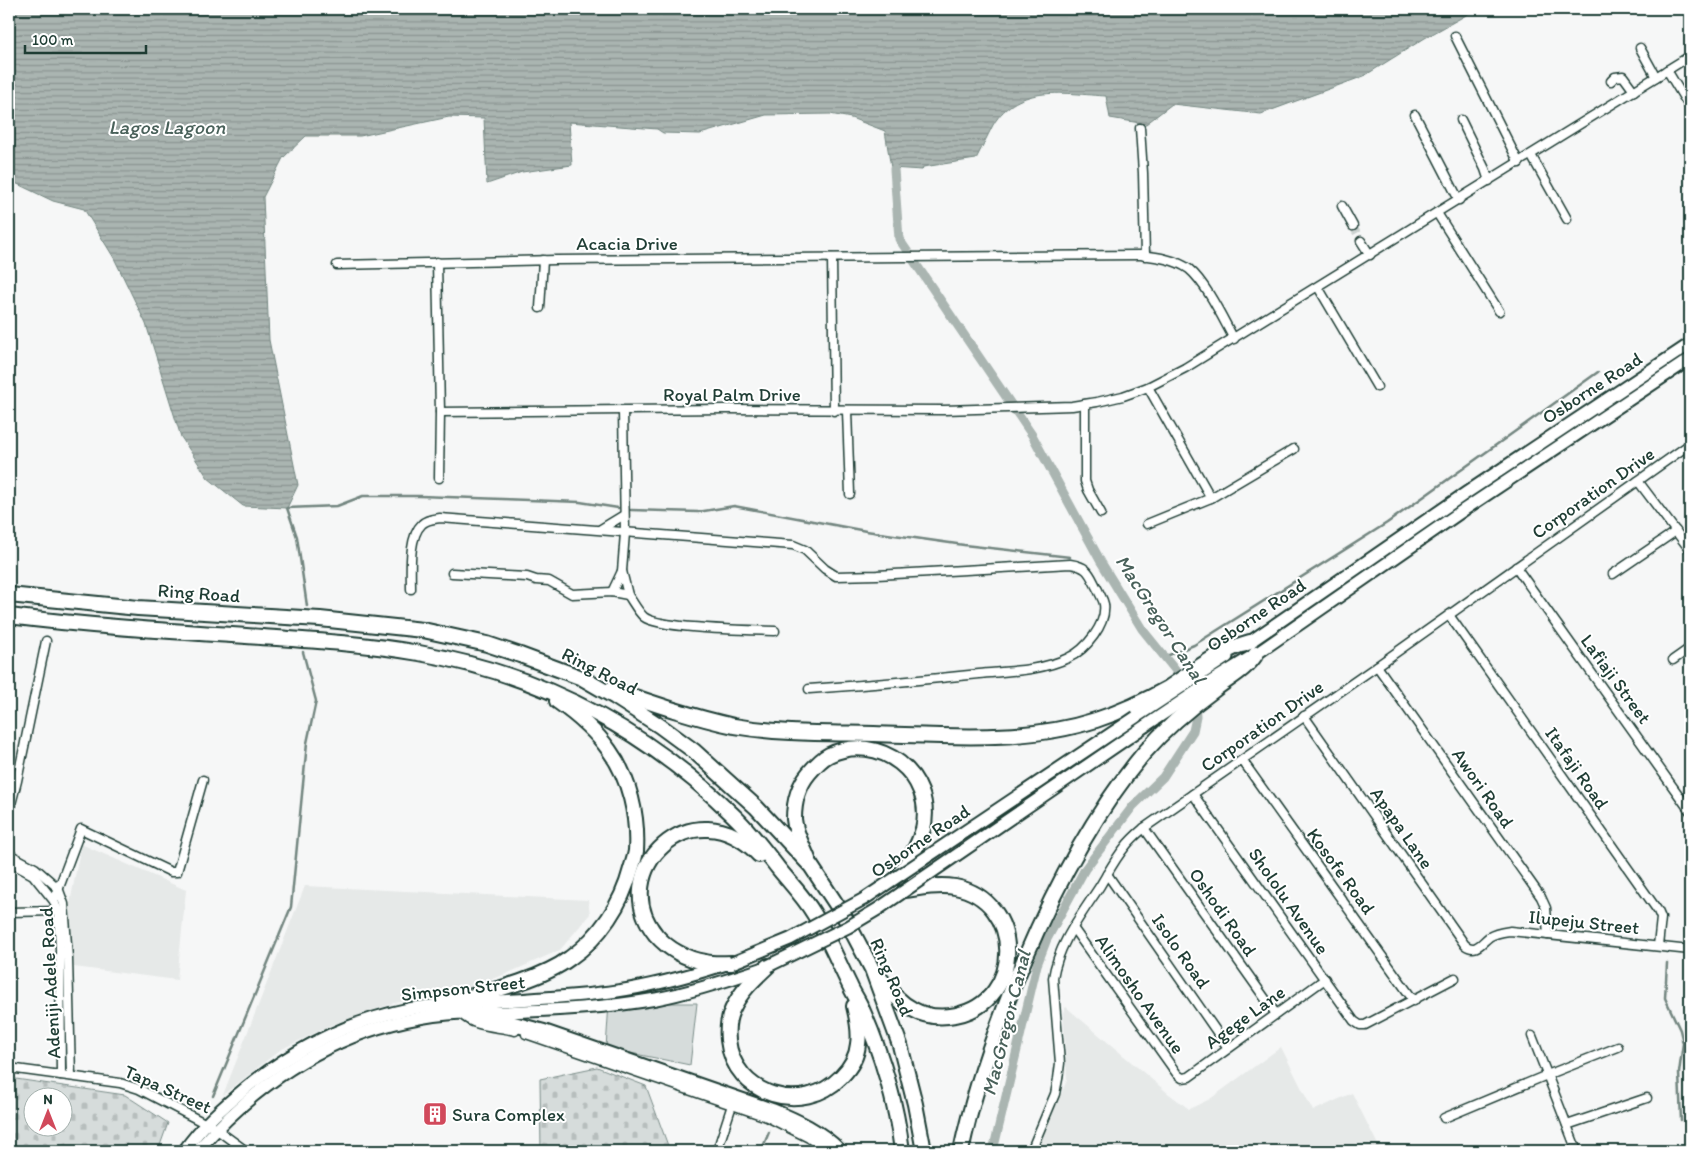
<svg xmlns="http://www.w3.org/2000/svg" width="1699" height="1160" viewBox="0 0 1699 1160" font-family="Itim,sans-serif">
	<defs>
		<pattern id="cemetery-stones" width="16" height="16" patternUnits="userSpaceOnUse" patternTransform="scale(1.25)"><rect width="16" height="16" fill="#d6dcdb"/><path d="M2 7V4a2 2 0 0 1 4 0v3zM10 15v-3a2 2 0 0 1 4 0v3z" fill="#b7bebd"/></pattern>
		<pattern id="water-rules" width="6" height="5" patternUnits="userSpaceOnUse" patternTransform="scale(1.25)"><rect width="6" height="5" fill="#aab5b1"/><path d="M0 2.5h6" fill="none" stroke="#8a9491"/></pattern>
	</defs>
	<rect width="100%" height="100%" fill="#f6f7f7"/>
	<filter id="ink" filterUnits="userSpaceOnUse"><feTurbulence type="fractalNoise" baseFrequency=".02" numOctaves="2"/><feDisplacementMap in="SourceGraphic" scale="10" xChannelSelector="R" yChannelSelector="G"/><feConvolveMatrix kernelMatrix="1 2 1 2 8 2 1 2 1" color-interpolation-filters="sRGB"/></filter>
	<g filter="url(#ink)">
		<g fill="#e6e9e8">
			<polygon points="81,844 186,890 177,980 74,967 69,909"/>
			<polygon points="305,886 588,900 590,914 560,950 506,974 448,994 394,1003 331,1025 280,1050 223,1095"/>
			<polygon points="1066,1007 1169,1094 1189,1109 1210,1099 1281,1047 1313,1111 1352,1093 1381,1151 1037,1151 1067,1080 1063,1012"/>
		</g>
		<g fill="url(#cemetery-stones)" stroke="#7a8c88" fill-rule="evenodd">
			<polygon points="597,1067 646,1086 670,1151 541,1151 540,1079"/>
			<path d="M9,1078L125,1095L168,1123L158,1151H9ZM32,1098H62V1128H32Z"/>
		</g>
		<polygon fill="#d6dcdb" stroke="#7a8c88" points="609,1003 697,1003 690,1065 606,1048"/>
		<path fill="url(#water-rules)" stroke="#72857f" d="M9,9H1477L1425,38L1364,76L1261,114L1172,104L1146,124L1110,118L1106,96C1066,94 1018,83 993,125C987,136 982,148 976,159L923,167L922,170L891,168L885,131L851,118L830,114L766,115L700,134L663,133L657,129L569,122L572,165L522,172L487,184L484,118L449,117L360,136H306L283,158L263,197L269,340L298,485L287,508L243,506L208,478L181,437L146,324L114,258L84,209L53,201L9,180V22L12,15L9,14Z"/>
		<g fill="none" stroke-linecap="round" stroke-linejoin="round">
			<g stroke="#72857f" stroke-width="2.5">
				<polyline points="631,510 698,512 734,506 866,531 964,545 1070,557"/>
				<polyline points="307,606 297,537 287,508 337,506 363,496 420,496 580,502 618,508"/>
				<polyline points="1164,657 1194,645 1387,523 1598,372"/>
				<polyline points="1667,963 1665,998 1680,1030 1683,1043 1679,1073 1681,1120"/>
				<polyline points="1682,1040 1690,1040"/>
				<polyline points="213,1096 291,907 307,743 316,701 303,652"/>
				<polyline points="764,1151 763,1147 769,1132"/>
			</g>
			<g stroke="#aab5b1" stroke-width="9">
				<polyline points="894,169 899,239 1032,435 1101,562 1142,629 1184,681"/>
				<polyline points="993,1151 1037,965 1047,939 1085,869 1133,806 1163,777 1193,731 1196,717 1195,701"/>
			</g>
			<polyline stroke="#cbd2d0" stroke-width="8" stroke-dasharray="8 4" stroke-linecap="butt" points="1353,226 1361,241"/>
			<defs>
				<g id="street">
					<polyline points="1455,36 1519,163"/>
					<polyline points="1640,48 1656,77"/>
					<polyline points="1667,70 1690,108"/>
					<polyline points="1611,81 1615,77 1623,76 1634,91"/>
					<polyline points="1415,115 1459,200"/>
					<polyline points="1461,120 1485,169 1489,181"/>
					<polyline points="1140,128 1143,173 1145,256"/>
					<polyline points="1531,155 1567,219"/>
					<polyline points="1342,206 1353,226"/>
					<polyline points="1437,213 1499,311"/>
					<polyline points="1361,241 1370,255"/>
					<polyline points="832,258 834,411"/>
					<polyline points="437,262 440,412 439,478"/>
					<path d="M337,265L556,260L1140,255C1157,257 1175,259 1189,269C1206,283 1223,319 1234,339"/>
					<polyline points="1318,287 1377,387"/>
					<polyline points="540,308 543,260"/>
					<polyline points="1148,387 1211,498"/>
					<polyline points="1085,404 1085,481 1088,490 1101,513"/>
					<polyline points="623,411 625,533 622,571 628,595"/>
					<polyline points="847,411 850,494"/>
					<polyline points="440,412 726,409 944,410 1072,406 1097,402 1123,396 1148,387 1185,368 1690,56"/>
					<polyline points="1638,481 1690,550"/>
					<polyline points="1147,524 1211,498 1294,449"/>
					<polyline points="601,529 624,515"/>
					<polyline points="1516,567 1690,811"/>
					<path d="M452,573L527,577L536,580L549,581L572,594L612,592L628,595C633,602 638,612 644,617C659,629 752,630 775,631"/>
					<polyline points="1613,574 1676,531"/>
					<path d="M411,589C411,572 408,537 422,524C427,519 434,519 440,518L793,545L805,550L825,569L836,576L877,575L1070,564C1090,567 1089,574 1098,590C1100,595 1103,599 1104,604C1107,624 1086,650 1068,658C1041,671 1009,671 979,674C923,680 866,685 809,689"/>
					<polyline points="612,592 622,571"/>
					<polyline points="1449,615 1658,911 1661,918 1658,946"/>
					<polyline points="1673,660 1690,648"/>
					<polyline points="1377,666 1541,897 1546,908 1548,935"/>
					<path d="M1304,716L1465,945C1476,953 1481,943 1489,937C1495,933 1503,932 1510,931L1690,950"/>
					<polyline points="1242,760 1414,1001"/>
					<polyline points="1193,794 1354,1021 1360,1025 1365,1025 1455,978"/>
					<polyline points="9,812 17,781 46,641"/>
					<polyline points="1144,828 1276,1014"/>
					<polyline points="9,854 35,868 58,888 64,904 68,958 71,1076"/>
					<polyline points="9,862 33,875 54,901 58,911 60,949 61,1075"/>
					<polyline points="1107,874 1228,1048"/>
					<polyline points="54,901 81,829 171,872 177,872 203,780"/>
					<polyline points="9,912 58,911"/>
					<polyline points="1073,928 1177,1074 1182,1078 1189,1077 1325,979"/>
					<path d="M461,1014C475,1028 496,1026 515,1031"/>
					<polyline points="526,1034 767,1117 809,1138 826,1151"/>
					<polyline points="1532,1036 1577,1151"/>
					<polyline points="9,1068 120,1083 139,1089 216,1129 246,1151"/>
					<polyline points="1444,1118 1547,1075 1618,1047"/>
					<polyline points="1567,1125 1647,1098"/>
					<polyline points="717,1151 732,1105"/>
					<path d="M1031,1151L1055,1094L1058,1079L1060,1063L1053,978C1058,944 1082,914 1100,886C1108,873 1115,859 1125,847C1130,840 1137,834 1144,828L1377,666L1690,444"/>
				</g>
				<g id="primary">
					<polyline points="1244,646 1466,493 1690,344"/>
					<polyline points="1136,717 1227,657"/>
					<polyline points="1145,726 1209,683 1256,654 1465,509 1690,359"/>
					<path d="M184,1151C202,1125 223,1107 247,1087C294,1049 350,1021 409,1009C430,1005 452,1004 473,1003C521,999 569,998 617,991C653,986 688,976 723,965"/>
					<path d="M197,1151C264,1074 345,1024 448,1014C467,1012 486,1013 505,1012C555,1010 606,1008 656,999C693,992 729,980 764,968"/>
				</g>
				<g id="highway">
					<polyline points="9,595 138,608 320,619 423,630 487,644 520,655 582,678 615,697 660,726 694,751 756,807 811,866 844,916 872,969 900,1045 915,1104 924,1151"/>
					<path d="M9,616C87,626 167,631 246,636C303,640 361,643 419,653C540,674 645,729 733,815C750,831 764,850 778,868C790,883 804,897 814,914C828,937 838,962 850,986C853,993 858,1000 861,1007C881,1052 896,1102 902,1151"/>
					<path d="M611,689C652,703 692,717 734,726C780,734 827,733 874,734C947,736 1025,743 1096,720C1120,712 1145,701 1168,688C1194,671 1220,650 1250,642"/>
					<path d="M808,859C803,846 795,833 794,819C794,802 799,785 809,773C815,766 821,759 829,755C879,731 936,775 923,829C918,847 908,862 898,877"/>
					<path d="M732,963C723,963 713,964 705,962C686,959 668,949 656,935C605,872 693,785 759,855"/>
					<path d="M768,966C754,979 740,992 732,1010C728,1019 727,1030 728,1040C734,1096 803,1116 841,1077C850,1068 857,1057 858,1044C860,1032 857,1018 854,1006"/>
					<path d="M877,975C888,987 897,1001 912,1009C926,1017 941,1018 956,1015C1025,1001 1024,900 955,887C938,884 921,888 905,890"/>
					<path d="M439,1005C478,994 538,982 570,958C600,937 622,904 631,869C633,863 635,857 636,851C638,816 630,779 609,750C595,730 577,715 557,701"/>
					<path d="M472,1013L544,1032L772,1111C797,1121 820,1132 839,1151"/>
					<path d="M961,1151C975,1085 998,1021 1025,958C1056,885 1093,814 1144,753C1164,730 1189,708 1214,690C1229,678 1246,670 1256,654"/>
				</g>
			</defs>
			<use href="#street" stroke="#1f3d34" stroke-width="11"/>
			<use href="#primary" stroke="#1f3d34" stroke-width="15"/>
			<use href="#highway" stroke="#1f3d34" stroke-width="18"/>
			<use href="#street" stroke="#fff" stroke-width="8"/>
			<use href="#primary" stroke="#fff" stroke-width="11"/>
			<use href="#highway" stroke="#fff" stroke-width="14"/>
			<defs>
				<g id="primary-bridge">
					<polyline points="732,963 790,939 864,899 1136,717"/>
					<polyline points="768,966 848,927 878,909 1145,726"/>
				</g>
			</defs>
			<use href="#primary-bridge" stroke="#1f3d34" stroke-width="15" stroke-linecap="butt"/>
			<use href="#primary-bridge" stroke="#fff" stroke-width="11"/>
		</g>
	</g>
	<defs>
		<symbol id="building-square" viewBox="-11 -11 22 22"><rect x="-9" y="-9" width="18" height="18" rx="4" fill="#d1495b" stroke="#fff"/><path d="M-4-6H4V6H1V3H-1V6H-4ZM-2.5-4.3h1.7v1.8h-1.7ZM.8-4.3h1.7v1.8H.8ZM-2.5-1h1.7V.8h-1.7ZM.8-1h1.7V.8H.8Z" fill="#fff"/></symbol>
	</defs>
	<g fill-rule="evenodd">
		<use href="#building-square" x="421" y="1100" width="28" height="28"/>
	</g>
	<g text-anchor="middle" dominant-baseline="central" stroke-width="4" stroke-linejoin="round" paint-order="stroke">
		<g font-size="19" fill="#1f3d34" stroke="#fff">
			<text x="627" y="243">Acacia Drive</text>
			<text transform="translate(1592 388) rotate(-33)">Osborne Road</text>
			<text x="732" y="394">Royal Palm Drive</text>
			<text transform="translate(1593 493) rotate(-35)">Corporation Drive</text>
			<text transform="translate(199 593) rotate(4)">Ring Road</text>
			<text transform="translate(1256 615) rotate(-34)">Osborne Road</text>
			<text transform="translate(600 671) rotate(27)">Ring Road</text>
			<text transform="translate(1616 679) rotate(54)">Lafiaji Street</text>
			<text transform="translate(1262 726) rotate(-35)">Corporation Drive</text>
			<text transform="translate(1577 768) rotate(55)">Itafaji Road</text>
			<text transform="translate(1483 788) rotate(55)">Awori Road</text>
			<text transform="translate(1402 828) rotate(55)">Apapa Lane</text>
			<text transform="translate(920 841) rotate(-34)">Osborne Road</text>
			<text transform="translate(1341 871) rotate(54)">Kosofe Road</text>
			<text transform="translate(1289 901) rotate(55)">Shololu Avenue</text>
			<text transform="translate(1223 912) rotate(55)">Oshodi Road</text>
			<text transform="translate(1584 922) rotate(6)">Ilupeju Street</text>
			<text transform="translate(1181 951) rotate(55)">Isolo Road</text>
			<text transform="translate(892 977) rotate(67)">Ring Road</text>
			<text transform="translate(50 983) rotate(-93)">Adeniji Adele Road</text>
			<text transform="translate(463 988) rotate(-6)">Simpson Street</text>
			<text transform="translate(1140 994) rotate(55)">Alimosho Avenue</text>
			<text transform="translate(1245 1017) rotate(-36)">Agege Lane</text>
			<text transform="translate(168 1089) rotate(24)">Tapa Street</text>
		</g>
		<g font-size="19" fill="#1f3d34" stroke="#fff" text-anchor="start">
			<text x="452" y="1114">Sura Complex</text>
		</g>
		<g font-size="20" font-style="italic" fill="#49615a" stroke="#fff">
			<text x="167" y="127">Lagos Lagoon</text>
			<text transform="translate(1161 619) rotate(57)">MacGregor Canal</text>
			<text transform="translate(1006 1023) rotate(-76)">MacGregor Canal</text>
		</g>
	</g>
	<rect width="1699" height="1160" fill="none" stroke="#fff" stroke-width="30"/>
	<rect x="15" y="15" width="1669" height="1130" fill="none" stroke="#1f3d34" stroke-width="2" filter="url(#ink)"/>
	<g transform="translate(48 1112)"><circle r="24" fill="#ffffff" stroke="#a5b1ae"/>
	<path d="M0-4L9 19L0 12L-9 19Z" fill="#d1495b"/>
	<text y="-8" font-size="14" font-weight="bold" text-anchor="middle" fill="#1f3d34">N</text>
	</g>
	<path d="M25 45v8h121v-8" fill="none" stroke="#1f3d34" stroke-width="2.5"/>
	<text x="32" y="45" font-size="15" fill="#1f3d34" stroke="#ffffff" stroke-width="4" paint-order="stroke">100 m</text>
</svg>
